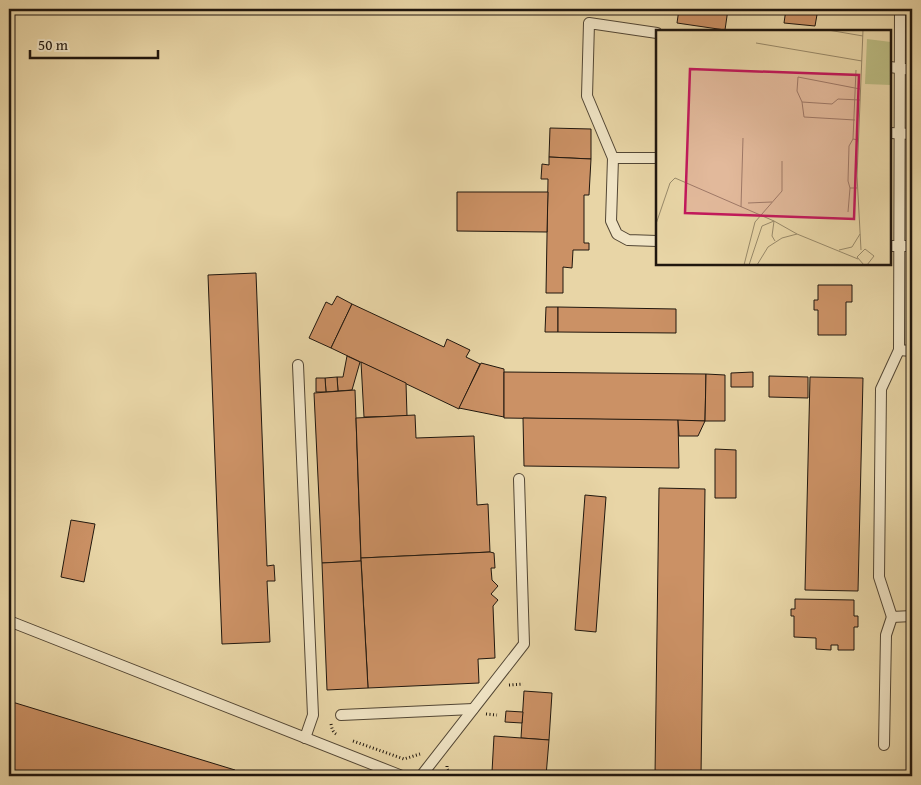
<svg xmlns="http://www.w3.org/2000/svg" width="921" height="785" viewBox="0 0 921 785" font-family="'Gentium Book Plus',serif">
	<rect width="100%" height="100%" fill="#e8d5a6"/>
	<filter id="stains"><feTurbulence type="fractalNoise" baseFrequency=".004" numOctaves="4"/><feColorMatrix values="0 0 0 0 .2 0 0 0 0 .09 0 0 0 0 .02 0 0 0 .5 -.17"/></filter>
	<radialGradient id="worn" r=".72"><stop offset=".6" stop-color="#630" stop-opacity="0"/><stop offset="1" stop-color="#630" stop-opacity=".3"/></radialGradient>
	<g fill="#cb9165" stroke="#20170e">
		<polygon points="679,9 728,9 725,30 677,23"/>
		<polygon points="786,9 818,9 815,26 784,23"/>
		<polygon points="550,128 591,129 591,159 549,157"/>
		<polygon points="549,157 591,159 589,195 584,195 584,243 589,243 589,250 573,250 572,268 563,267 563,293 546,293 548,179 541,179 542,164 549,165"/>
		<polygon points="457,192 548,192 547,232 457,231"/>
		<polygon points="256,273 267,566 274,565 275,581 267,581 270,642 222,644 208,275"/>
		<polygon points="818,285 852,285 852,302 846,302 846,335 818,335 818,310 814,310 814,300 818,300"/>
		<polygon points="337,296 352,304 331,348 309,338 326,302 332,305"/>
		<polygon points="352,304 444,347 447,339 470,350 466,357 480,364 459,409 331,348"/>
		<polygon points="546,307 558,307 558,332 545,332"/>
		<polygon points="558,307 676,309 676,333 558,332"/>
		<polygon points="347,356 360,362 352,390 338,391 337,377 343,377"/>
		<polygon points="361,362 406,383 407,416 364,417"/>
		<polygon points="481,363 504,369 504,417 459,408"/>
		<polygon points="504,372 706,374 705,421 504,418"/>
		<polygon points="753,372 753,387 731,387 731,373"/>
		<polygon points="706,374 725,375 725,421 705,421"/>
		<polygon points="769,376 808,377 808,398 769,397"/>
		<polygon points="337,377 338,391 326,392 325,378"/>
		<polygon points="810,377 863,378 858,591 805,590"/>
		<polygon points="316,378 325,378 326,392 316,392"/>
		<polygon points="355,390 361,561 322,563 314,393"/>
		<polygon points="415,415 416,438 474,436 477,505 488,504 490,552 361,558 356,418"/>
		<polygon points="523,418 678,420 679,468 524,466"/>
		<polygon points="678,420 705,421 698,436 679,436"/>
		<polygon points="715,449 736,450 736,498 715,498"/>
		<polygon points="659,488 705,489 701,776 655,776"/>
		<polygon points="585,495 606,497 596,632 575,630"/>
		<polygon points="71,520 95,524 84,582 61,577"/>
		<polygon points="490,552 494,553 495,568 491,568 492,580 498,586 491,594 498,600 493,606 495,658 478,659 479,683 368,688 361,558"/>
		<polygon points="361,561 368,688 327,690 322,563"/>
		<polygon points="795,599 854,600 854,616 858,616 858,627 854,627 854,650 838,650 838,645 831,645 831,650 816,649 816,638 794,637 794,616 791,616 791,609 795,609"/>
		<polygon points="524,691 552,693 549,740 521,738"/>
		<polygon points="9,701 235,770 233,776 9,776"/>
		<polygon points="506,711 523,712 522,723 505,722"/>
		<polygon points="494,736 549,740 546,776 492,772"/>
	</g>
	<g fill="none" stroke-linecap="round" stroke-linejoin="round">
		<defs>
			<g id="service">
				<polyline points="900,9 899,350 912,351"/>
				<polyline points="657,33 589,23 587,96 613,158 657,158"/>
				<polyline points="890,67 912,70"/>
				<polyline points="890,133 912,134"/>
				<polyline points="613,158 611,221 617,234 628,240 657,241"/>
				<polyline points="890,246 912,246"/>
				<polyline points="899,350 881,389 879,577 892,617 912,616"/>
				<polyline points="298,365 313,715 305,738"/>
				<polyline points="9,621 402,776"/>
				<polyline points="341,715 473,709"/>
				<polyline points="884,745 886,635 892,617"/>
				<polyline points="421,776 524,644 519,479"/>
			</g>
		</defs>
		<use href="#service" stroke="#524634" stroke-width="12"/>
		<g stroke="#20170e" stroke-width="3" stroke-dasharray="1 2.5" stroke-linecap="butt">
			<polyline points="509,685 523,684"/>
			<polyline points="486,714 497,715"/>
			<path d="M331,724C332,729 333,733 338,735"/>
			<polyline points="353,741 404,759 420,754"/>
			<polyline points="447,766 447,769 452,776"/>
			<polyline points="525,776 525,775"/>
		</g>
		<use href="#service" stroke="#f0e4c5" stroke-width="10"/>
	</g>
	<g transform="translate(656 30)">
		<rect width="235" height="235" fill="#e8d5a6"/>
		<path d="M211,9L235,12V55L209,54Z" fill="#bbbc83"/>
		<path fill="none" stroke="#988969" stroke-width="1" d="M172,0L207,6M100,13L206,31M200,40L197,109L202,110M204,70L182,69L176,74L146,72L141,61L142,47L204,59M146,72L148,87L199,90M197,109L193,116L192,151L194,158H201M92,173L116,172M85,177L87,108M192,182L194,158M118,191L116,206L119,211M0,194L14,153L19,148L118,191L141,204M183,220L196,217L204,204M205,220L201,146L207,0M88,235L99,192L126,161V131M93,235L106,196L118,191M101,235L112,217L126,208L141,204L202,229M208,235L201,227L209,219L218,226L211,235"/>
		<path fill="#c2185b" fill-opacity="0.15" stroke="#c2185b" stroke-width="2.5" d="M34,39L203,45L198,189L29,183Z"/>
		<rect width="235" height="235" fill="none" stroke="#20170e" stroke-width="2.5"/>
	</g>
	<rect width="921" height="785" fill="none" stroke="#e8d5a6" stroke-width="30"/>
	<rect x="10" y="10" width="901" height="765" fill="none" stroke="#20170e" stroke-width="2.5"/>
	<rect x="15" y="15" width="891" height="755" fill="none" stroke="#20170e"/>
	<path d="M30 50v8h128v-8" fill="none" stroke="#20170e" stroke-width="2.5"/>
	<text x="38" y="50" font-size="15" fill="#20170e" stroke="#f0e4c5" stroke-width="4" paint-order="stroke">50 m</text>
	<rect width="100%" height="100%" filter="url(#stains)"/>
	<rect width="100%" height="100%" fill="url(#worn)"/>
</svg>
